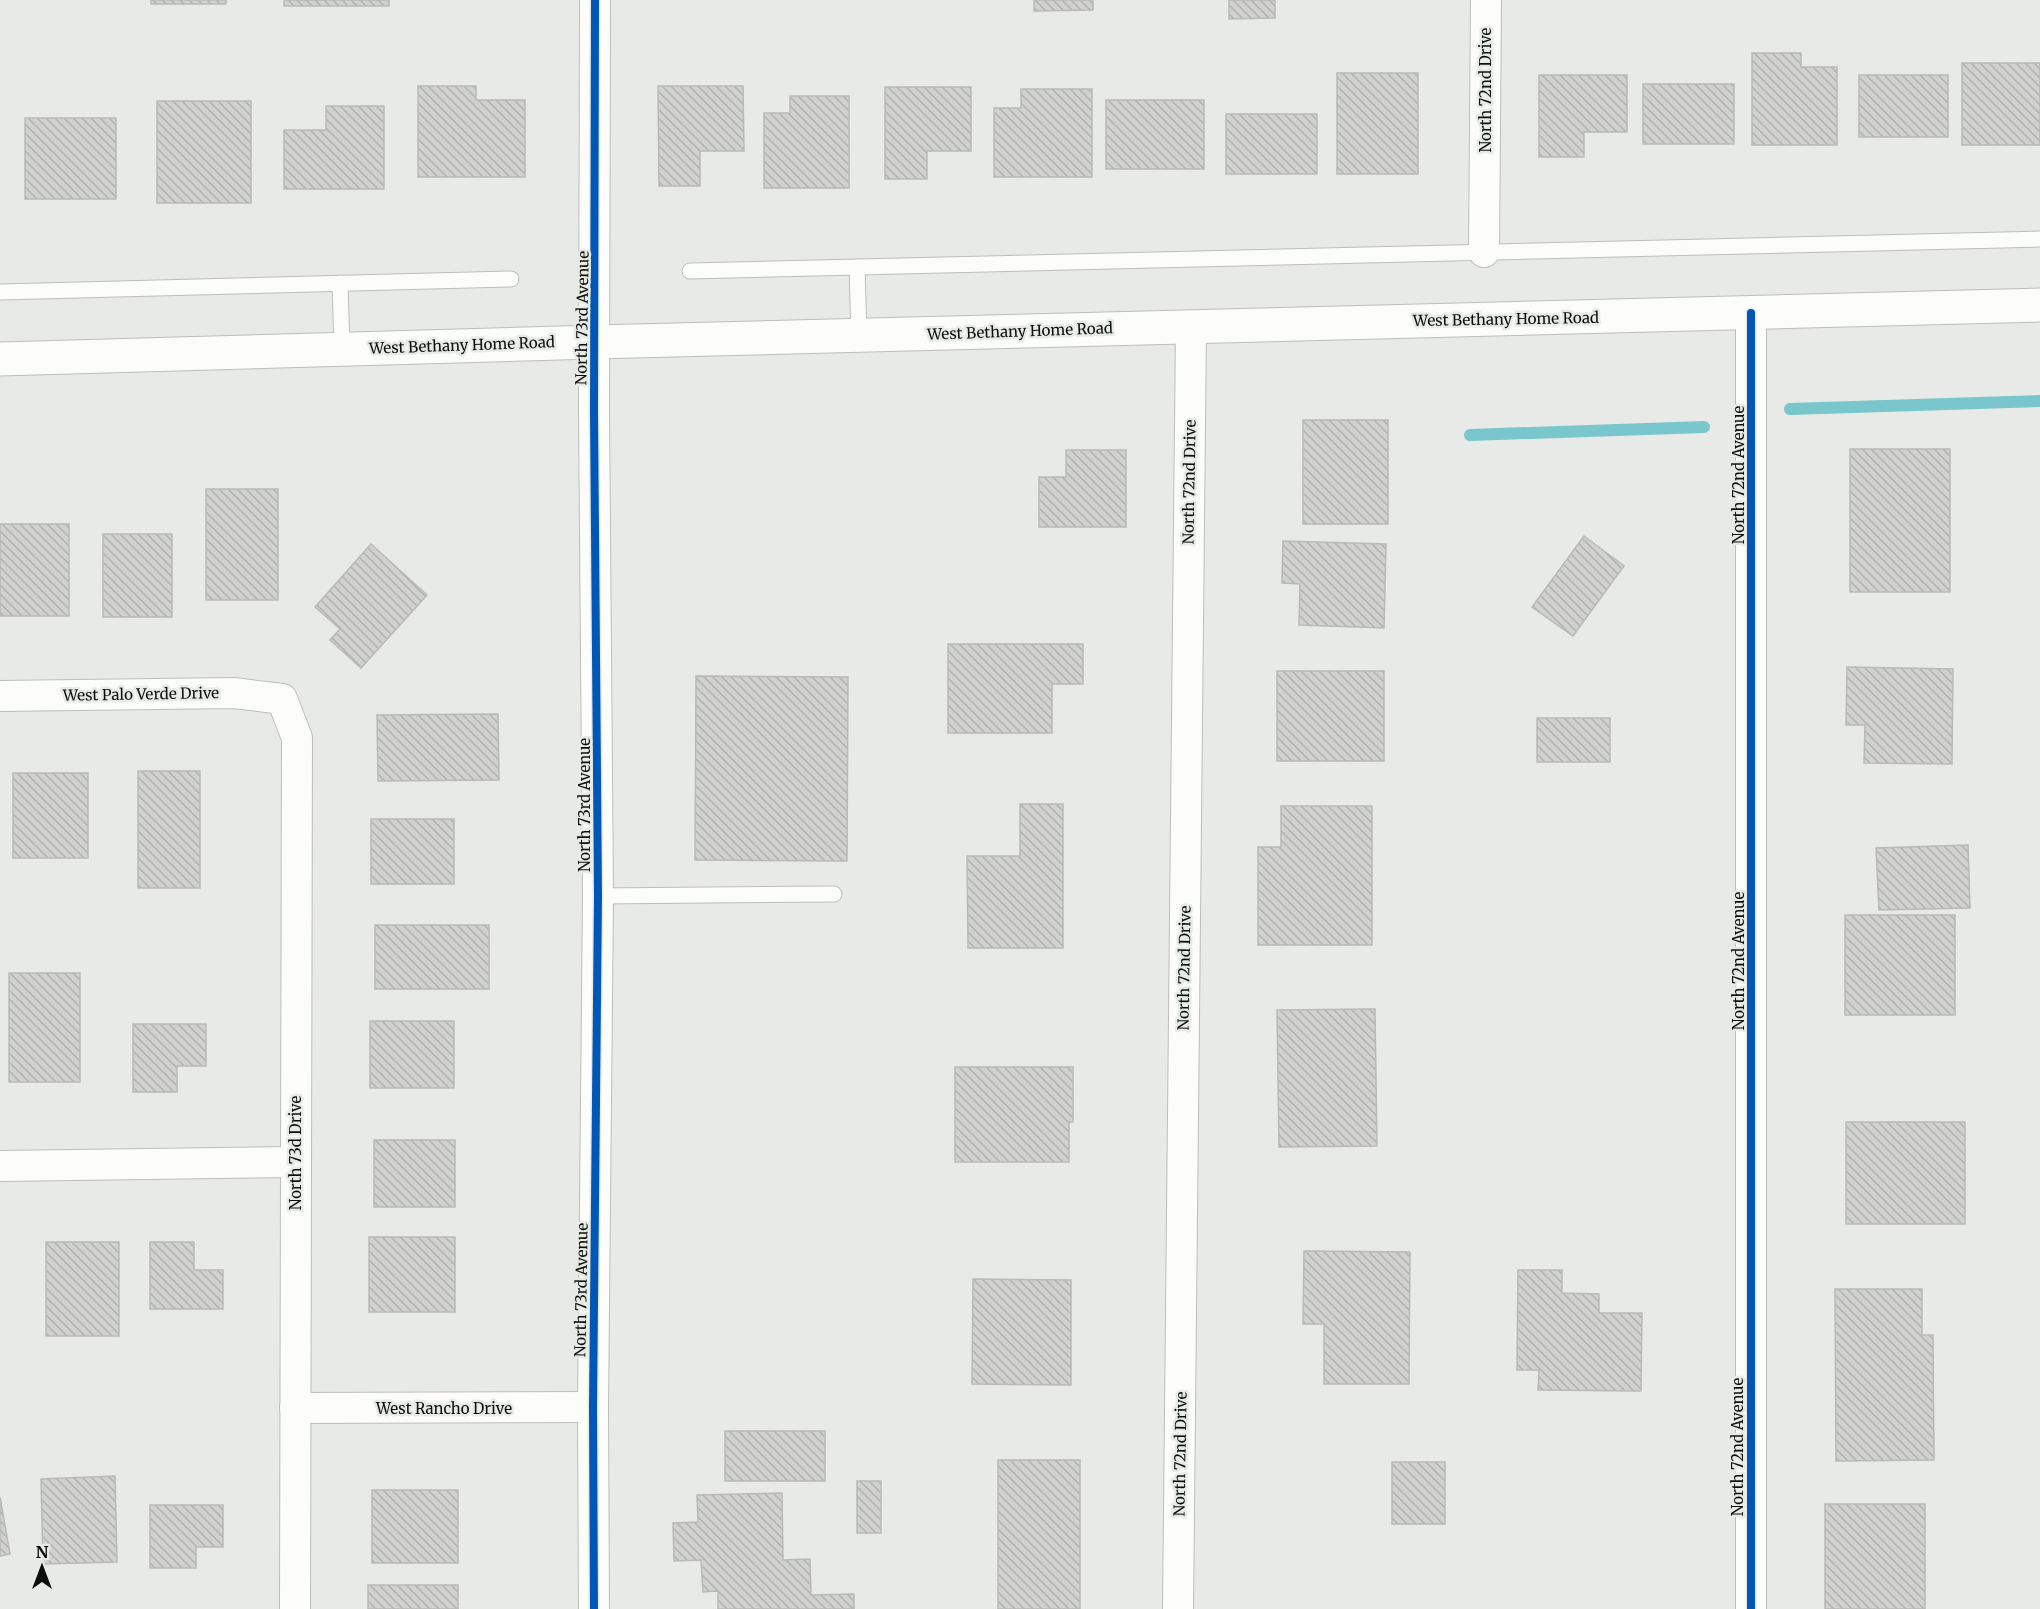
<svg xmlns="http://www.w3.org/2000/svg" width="2040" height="1609" viewBox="0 0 2040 1609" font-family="Merriweather,serif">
	<defs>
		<pattern id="building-back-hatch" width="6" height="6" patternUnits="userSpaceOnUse" patternTransform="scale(1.5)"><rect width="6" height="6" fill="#d1d2cf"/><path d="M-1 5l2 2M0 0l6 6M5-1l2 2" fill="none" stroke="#b2b3b1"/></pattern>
	</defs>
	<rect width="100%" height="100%" fill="#e8eae7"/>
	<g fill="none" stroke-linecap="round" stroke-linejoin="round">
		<g stroke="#79c6cc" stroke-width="12">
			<polyline points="1790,409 2040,401"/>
			<polyline points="1470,435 1704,427"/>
		</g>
	</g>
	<g fill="url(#building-back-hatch)" stroke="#b9bab8" stroke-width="1.5">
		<rect x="151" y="0" width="75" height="4"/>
		<rect x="284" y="0" width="105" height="6"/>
		<polygon points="1034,0 1093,0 1093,10 1034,11"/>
		<polygon points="1229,0 1275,0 1275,18 1229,19"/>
		<polygon points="1752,53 1801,53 1801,67 1837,67 1837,145 1752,145"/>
		<rect x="1962" y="63" width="78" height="82"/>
		<rect x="1337" y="73" width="81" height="101"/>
		<polygon points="1539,75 1627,75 1627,132 1584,132 1584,157 1539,157"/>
		<rect x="1859" y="75" width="89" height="62"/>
		<rect x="1643" y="84" width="91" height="60"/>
		<polygon points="418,86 476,86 476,100 525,100 525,177 418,177"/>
		<polygon points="658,86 743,86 744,151 700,151 700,186 659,186"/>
		<polygon points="885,87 971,87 971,151 927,151 927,179 885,179"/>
		<polygon points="1021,89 1092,89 1092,177 994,177 994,108 1021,108"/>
		<polygon points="790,96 849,96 849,188 764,188 764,113 790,113"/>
		<rect x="1106" y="100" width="98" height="69"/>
		<rect x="157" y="101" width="94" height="102"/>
		<polygon points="326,106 384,106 384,189 284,189 284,130 326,130"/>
		<rect x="1226" y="114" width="91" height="60"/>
		<rect x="25" y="118" width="91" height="81"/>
		<rect x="1303" y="420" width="85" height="104"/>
		<rect x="1850" y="449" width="100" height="143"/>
		<polygon points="1066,450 1126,450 1126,527 1039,527 1039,477 1066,477"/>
		<rect x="206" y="489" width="72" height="111"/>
		<rect x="0" y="524" width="69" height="92"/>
		<rect x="103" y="534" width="69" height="83"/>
		<polygon points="1584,536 1624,566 1573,636 1532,607"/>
		<polygon points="1283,541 1386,544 1384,628 1299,625 1300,584 1282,583"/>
		<polygon points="371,544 427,595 361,668 330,640 340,629 315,607"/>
		<polygon points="948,644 1083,644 1083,684 1052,684 1052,733 948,733"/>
		<polygon points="1847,667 1953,669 1952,764 1864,763 1865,725 1846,725"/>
		<rect x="1277" y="671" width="107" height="90"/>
		<polygon points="696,676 848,677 847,861 695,860"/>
		<polygon points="498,714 499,780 378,781 377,715"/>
		<rect x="1537" y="718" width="73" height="44"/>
		<rect x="138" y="771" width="62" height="117"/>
		<rect x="13" y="773" width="75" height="85"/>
		<polygon points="1020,804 1063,804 1063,948 968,948 967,856 1020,856"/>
		<polygon points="1281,806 1372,806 1372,945 1258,945 1258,847 1281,847"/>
		<rect x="371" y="819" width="83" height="65"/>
		<polygon points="1968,845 1970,908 1879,910 1876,848"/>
		<rect x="1845" y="915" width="110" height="100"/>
		<rect x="375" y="925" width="114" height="64"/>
		<rect x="9" y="973" width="71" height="109"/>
		<polygon points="1375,1009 1377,1146 1279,1147 1277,1010"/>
		<rect x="370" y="1021" width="84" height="67"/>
		<polygon points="133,1024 206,1024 206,1066 177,1066 177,1092 133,1092"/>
		<polygon points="955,1067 1073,1067 1073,1122 1069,1122 1069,1162 955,1162"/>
		<rect x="1846" y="1122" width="119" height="102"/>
		<rect x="374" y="1140" width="81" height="67"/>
		<rect x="369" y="1237" width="86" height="75"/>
		<rect x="46" y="1242" width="73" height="94"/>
		<polygon points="150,1242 194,1242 194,1270 223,1270 223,1309 150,1309"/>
		<polygon points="1304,1251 1410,1252 1409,1384 1324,1384 1324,1324 1303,1324"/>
		<polygon points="1518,1270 1562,1270 1562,1293 1599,1294 1599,1313 1642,1313 1641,1391 1538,1390 1539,1370 1517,1370"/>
		<polygon points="973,1279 1071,1280 1071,1385 972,1384"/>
		<polygon points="1835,1289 1922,1289 1922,1335 1933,1335 1934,1460 1836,1461"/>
		<rect x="725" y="1431" width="100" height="50"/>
		<rect x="998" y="1460" width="82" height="149"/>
		<rect x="1392" y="1462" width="53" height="62"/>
		<polygon points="115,1476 117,1562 43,1564 41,1479"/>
		<rect x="857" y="1481" width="24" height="52"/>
		<rect x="372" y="1490" width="86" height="73"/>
		<polygon points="782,1493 783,1560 810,1559 811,1595 854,1594 854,1609 718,1609 718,1591 703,1592 701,1560 674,1561 673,1523 698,1522 697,1495"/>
		<polygon points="0,1497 10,1554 0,1556"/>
		<rect x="1825" y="1504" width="100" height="105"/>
		<polygon points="150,1505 223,1505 223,1547 196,1547 196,1568 150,1568"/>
		<rect x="368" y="1585" width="90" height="24"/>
	</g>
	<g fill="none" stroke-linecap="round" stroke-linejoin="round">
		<defs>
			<g id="service">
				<polyline points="857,267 859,336"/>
				<polyline points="690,271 2040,239"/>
				<polyline points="340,283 342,349"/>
				<polyline points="0,292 511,279"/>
				<polyline points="598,896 834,894"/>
			</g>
			<g id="minor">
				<polyline points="1484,252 1486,0"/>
				<polyline points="0,696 234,693 282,699 297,738 295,1609"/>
				<polyline points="0,1166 295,1162"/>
				<polyline points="295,1408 593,1407"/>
				<polyline points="594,1609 593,1407 598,896 594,412 595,0"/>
				<polyline points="1178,1609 1191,326"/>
				<polyline points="1751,1609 1751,313"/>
			</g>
			<polyline id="secondary" points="0,359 594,342 2040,305"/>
		</defs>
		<use href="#service" stroke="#bdbebc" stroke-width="17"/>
		<use href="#minor" stroke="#bdbebc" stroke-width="32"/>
		<use href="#secondary" stroke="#bdbebc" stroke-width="35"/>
		<use href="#service" stroke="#fcfcfb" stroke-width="15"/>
		<use href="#minor" stroke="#fcfcfb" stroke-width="30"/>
		<use href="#secondary" stroke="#fcfcfb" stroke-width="33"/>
		<defs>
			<g id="cycleway">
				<polyline points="594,1609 593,1407 598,896 594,412 595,0"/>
				<polyline points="1751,1609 1751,313"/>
			</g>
		</defs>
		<use href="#cycleway" stroke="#e7ebe6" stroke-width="11"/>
		<use href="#cycleway" stroke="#0057b8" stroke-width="8"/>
	</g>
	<g text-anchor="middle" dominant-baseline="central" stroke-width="5" stroke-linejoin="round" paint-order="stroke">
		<g font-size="15" fill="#0d0e0c" stroke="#e7ebe6">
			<text transform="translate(1485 90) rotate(-90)">North 72nd Drive</text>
			<text transform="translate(582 318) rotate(-89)">North 73rd Avenue</text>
			<text transform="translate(1506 319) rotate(-1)">West Bethany Home Road</text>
			<text transform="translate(1020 331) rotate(-2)">West Bethany Home Road</text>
			<text transform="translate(462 345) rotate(-2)">West Bethany Home Road</text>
			<text transform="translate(1738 475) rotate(-90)">North 72nd Avenue</text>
			<text transform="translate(1189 482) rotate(-89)">North 72nd Drive</text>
			<text transform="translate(141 694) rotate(-1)">West Palo Verde Drive</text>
			<text transform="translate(584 805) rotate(-90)">North 73rd Avenue</text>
			<text transform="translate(1738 961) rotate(-90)">North 72nd Avenue</text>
			<text transform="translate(1184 968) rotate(-89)">North 72nd Drive</text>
			<text transform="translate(295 1153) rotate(-90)">North 73d Drive</text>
			<text transform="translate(581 1290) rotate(-89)">North 73rd Avenue</text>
			<text x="444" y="1408">West Rancho Drive</text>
			<text transform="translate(1737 1447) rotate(-90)">North 72nd Avenue</text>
			<text transform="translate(1180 1454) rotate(-89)">North 72nd Drive</text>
		</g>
	</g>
	<g transform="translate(42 1567)" stroke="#e7ebe6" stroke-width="4.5" paint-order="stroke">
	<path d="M0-4.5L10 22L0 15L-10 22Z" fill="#0d0e0c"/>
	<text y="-9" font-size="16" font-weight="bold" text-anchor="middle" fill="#0d0e0c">N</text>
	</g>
</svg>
